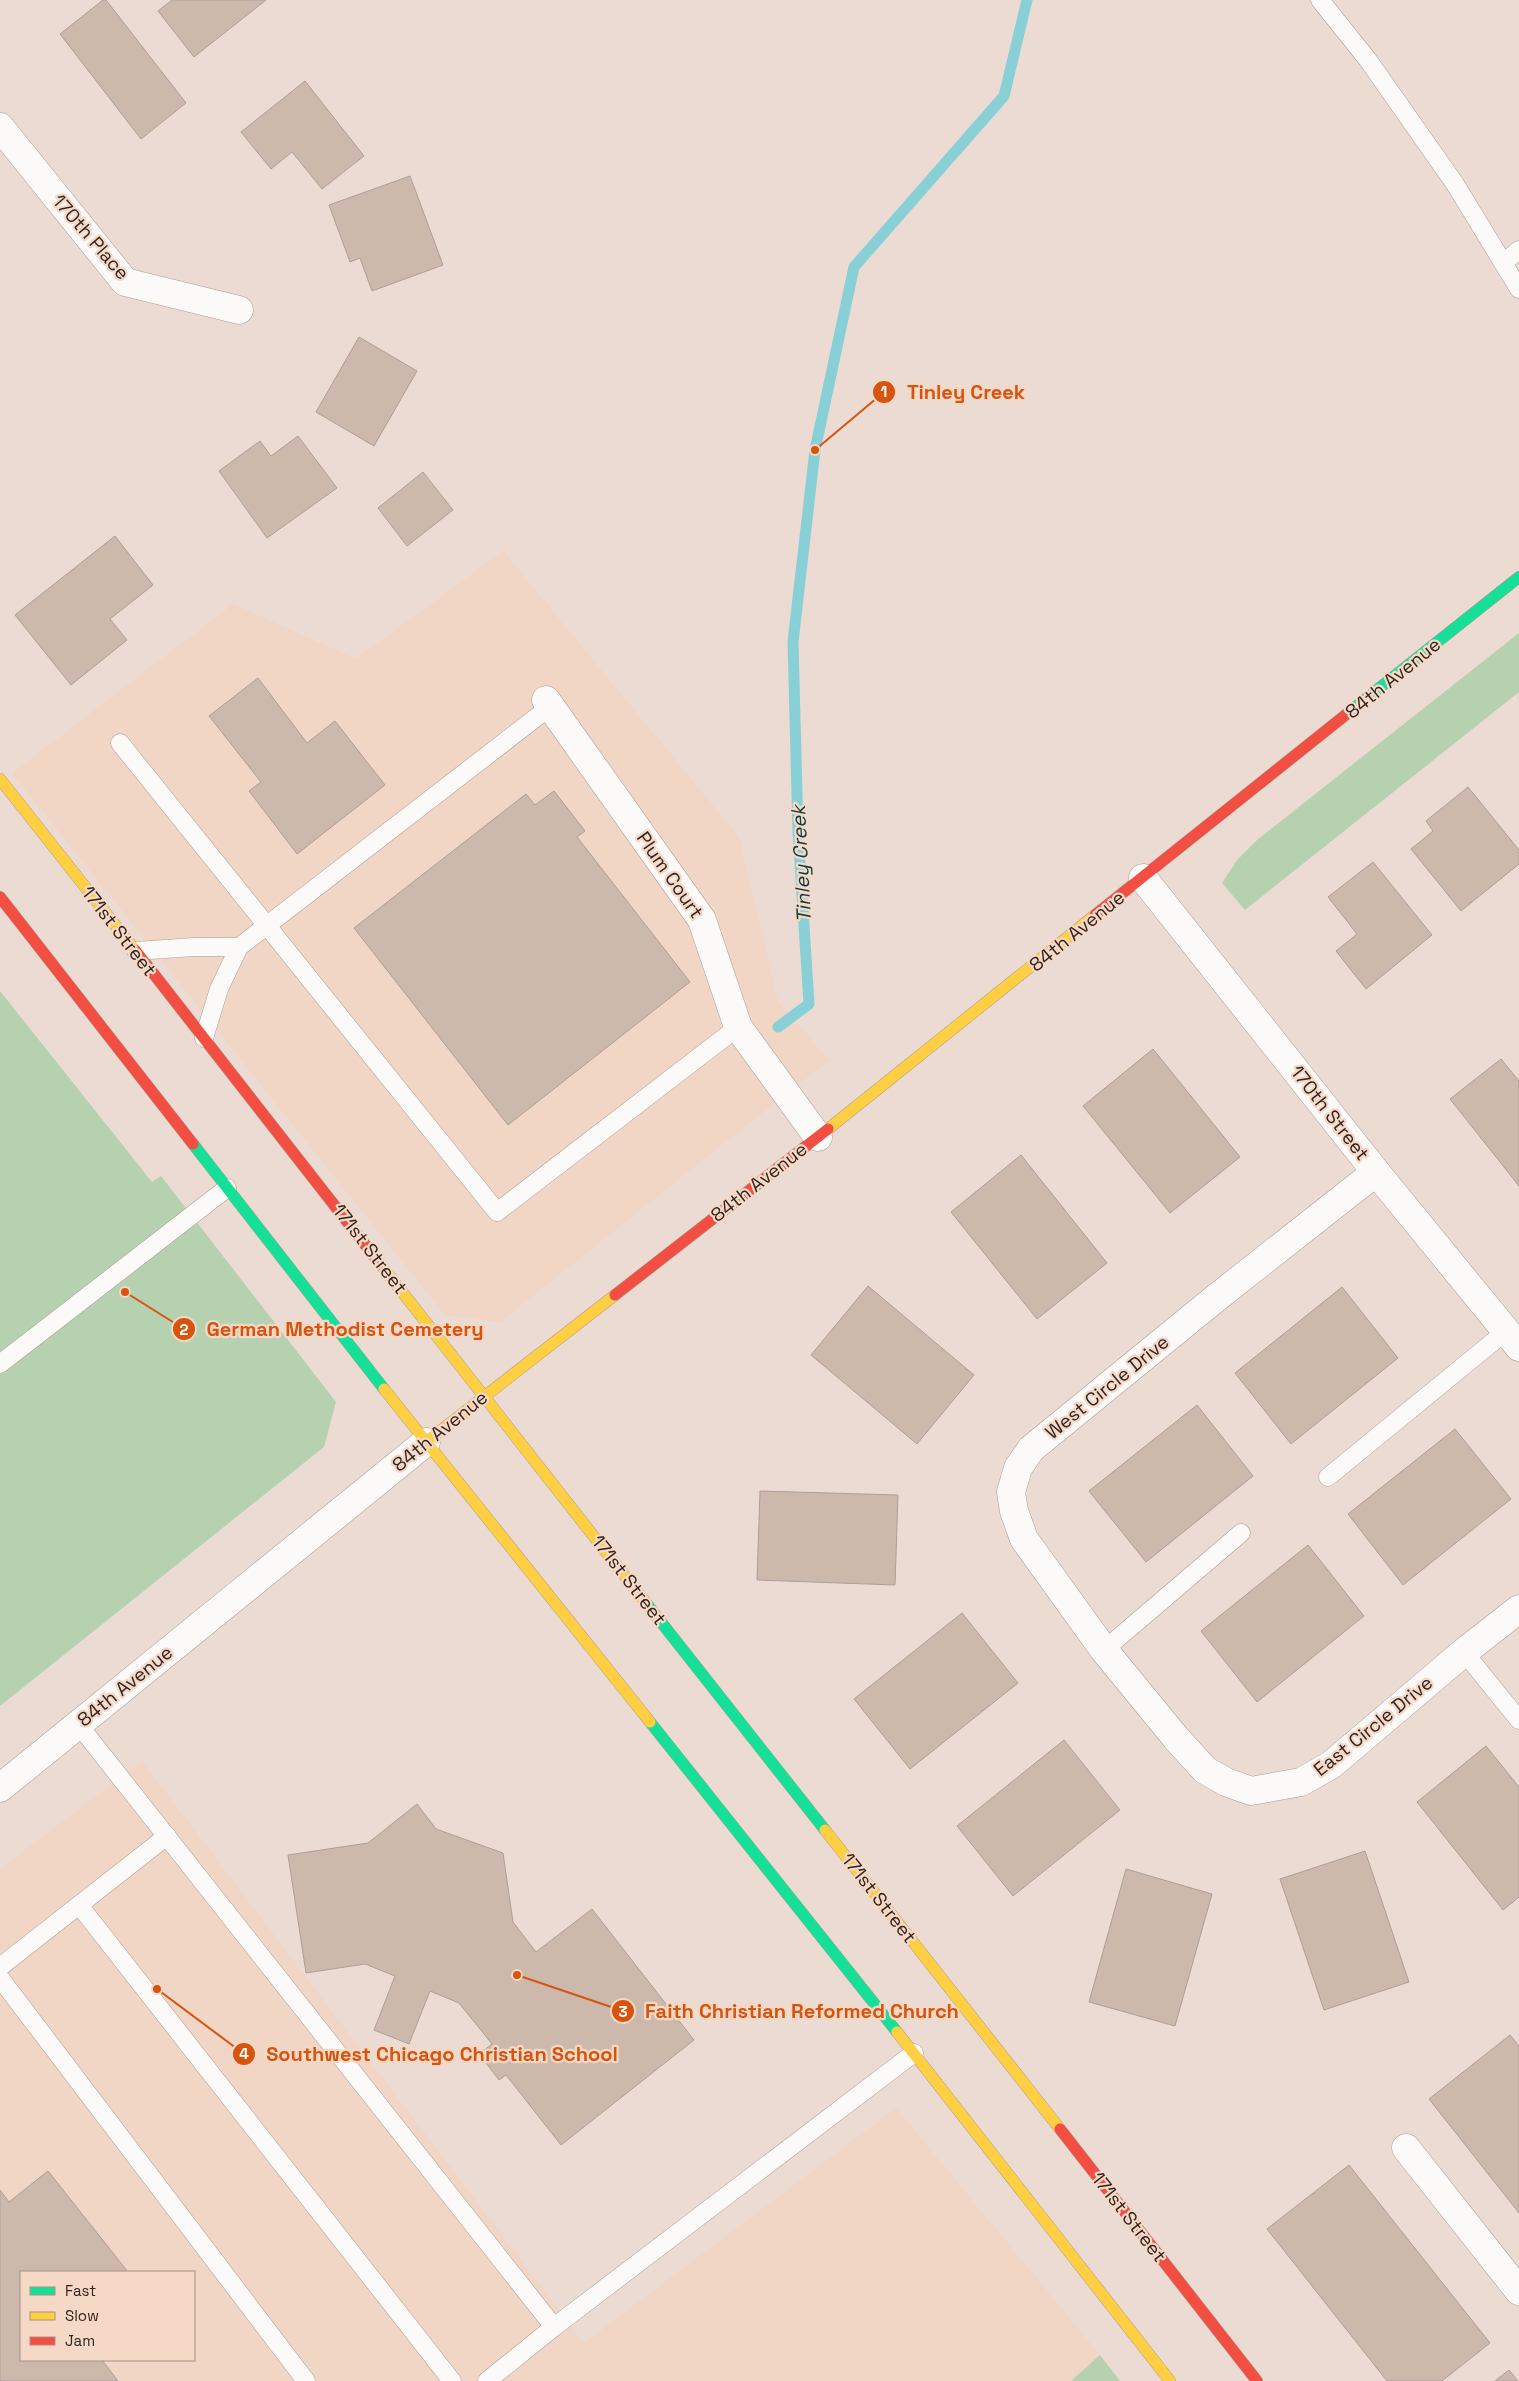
<svg xmlns="http://www.w3.org/2000/svg" width="1519" height="2381" viewBox="0 0 1519 2381" font-family="'Space Grotesk',sans-serif">
	<rect width="100%" height="100%" fill="#ecdbd2"/>
	<g fill="#f1d5c5" fill-rule="evenodd">
		<polygon points="503,551 739,837 778,1001 829,1060 500,1322 445,1315 12,773 233,604 356,659"/>
		<path d="M142,1761L584,2343L896,2108L1100,2355L1071,2381H0V1869ZM21,2272H194V2360H21Z"/>
	</g>
	<g fill="#b5d1af">
		<polygon points="1519,633 1519,692 1245,910 1222,883 1237,860 1257,840"/>
		<polygon points="0,991 152,1182 161,1176 336,1402 324,1447 0,1706"/>
		<polygon points="1100,2355 1120,2381 1071,2381"/>
	</g>
	<g fill="none" stroke-linecap="round" stroke-linejoin="round">
		<polyline stroke="#88d0d6" stroke-width="11" points="778,1027 809,1004 798,832 793,642 815,450 854,267 1004,96 1027,0"/>
	</g>
	<g fill="#cdb8ac" stroke="#ac9f98">
		<polygon points="103,0 106,0 186,103 141,139 60,34"/>
		<polygon points="172,0 266,0 194,57 158,11"/>
		<polygon points="305,81 364,156 322,189 292,152 271,169 241,132"/>
		<polygon points="410,176 443,265 372,291 360,258 350,262 329,205"/>
		<polygon points="359,337 417,371 374,446 316,412"/>
		<polygon points="298,436 337,488 267,538 219,471 260,441 271,456"/>
		<polygon points="423,472 453,510 407,546 378,508"/>
		<polygon points="115,536 153,585 110,619 127,640 71,685 15,615"/>
		<polygon points="258,678 307,743 335,721 385,785 297,854 249,791 261,782 209,716"/>
		<polygon points="1468,787 1519,850 1519,864 1461,911 1411,849 1433,831 1426,821"/>
		<polygon points="554,791 585,831 577,837 690,982 508,1125 354,928 526,794 535,805"/>
		<polygon points="1373,862 1432,935 1366,989 1336,951 1357,934 1328,897"/>
		<polygon points="1153,1049 1240,1157 1170,1213 1083,1106"/>
		<polygon points="1501,1059 1519,1081 1519,1186 1450,1099"/>
		<polygon points="1021,1155 1107,1263 1037,1319 951,1212"/>
		<polygon points="868,1286 974,1375 917,1444 811,1355"/>
		<polygon points="1342,1287 1398,1358 1291,1444 1235,1373"/>
		<polygon points="1197,1405 1253,1476 1146,1562 1089,1491"/>
		<polygon points="1455,1429 1511,1499 1403,1585 1348,1514"/>
		<polygon points="760,1491 898,1495 895,1585 757,1580"/>
		<polygon points="1308,1545 1364,1616 1257,1702 1201,1631"/>
		<polygon points="962,1613 1018,1683 910,1769 854,1699"/>
		<polygon points="1064,1740 1120,1810 1013,1896 957,1826"/>
		<polygon points="1486,1746 1519,1787 1519,1897 1503,1910 1417,1802"/>
		<polygon points="417,1804 436,1829 503,1853 513,1922 536,1952 592,1909 694,2040 561,2145 506,2075 499,2080 479,2054 492,2044 459,2003 430,1991 409,2044 374,2030 395,1976 365,1964 306,1973 288,1855 368,1843"/>
		<polygon points="1365,1851 1409,1982 1324,2010 1280,1879"/>
		<polygon points="1126,1869 1212,1894 1175,2026 1089,2002"/>
		<polygon points="1510,2035 1519,2046 1519,2213 1429,2099"/>
		<polygon points="1349,2165 1490,2343 1442,2381 1387,2381 1267,2229"/>
		<polygon points="48,2171 128,2272 21,2272 21,2360 102,2360 118,2381 0,2381 0,2190 9,2202"/>
		<polygon points="1509,2370 1518,2381 1495,2381"/>
	</g>
	<g fill="none" stroke-linecap="round" stroke-linejoin="round">
		<defs>
			<g id="lane">
				<polyline points="1320,0 1368,60 1455,184 1519,289"/>
				<polyline points="1503,263 1519,250"/>
				<polyline points="120,743 497,1212 738,1027"/>
				<polyline points="136,951 194,947 239,947"/>
				<polyline points="204,1038 219,989 239,947 551,706"/>
				<polyline points="0,1364 227,1188"/>
				<polyline points="1328,1477 1505,1332"/>
				<polyline points="1104,1650 1241,1533"/>
				<polyline points="1464,1652 1519,1720"/>
				<polyline points="78,1724 554,2327"/>
				<polyline points="79,1905 452,2381"/>
				<polyline points="0,1967 167,1836"/>
				<polyline points="0,1978 306,2381"/>
				<polyline points="487,2381 554,2327 914,2053"/>
			</g>
			<g id="street">
				<polyline points="0,127 125,282 239,310"/>
				<polyline points="546,700 702,920 738,1027 818,1137"/>
				<polyline points="1143,878 1376,1172 1519,1347"/>
				<polyline points="1376,1172 1216,1298 1031,1449 1018,1468 1011,1492 1014,1511 1024,1539 1104,1650 1176,1738 1205,1770 1226,1782 1251,1791 1301,1782 1331,1765 1464,1652 1519,1609"/>
				<polyline points="0,1788 426,1442"/>
				<polyline points="1406,2148 1519,2291"/>
			</g>
			<g id="fast">
				<polyline points="1348,713 1519,577"/>
				<polyline points="193,1144 384,1389"/>
				<polyline points="646,1603 825,1830"/>
				<polyline points="650,1722 897,2032"/>
			</g>
			<g id="slow">
				<polyline points="0,779 135,950"/>
				<polyline points="828,1129 1095,915"/>
				<polyline points="381,1265 646,1603"/>
				<polyline points="384,1389 650,1722"/>
				<polyline points="426,1442 615,1295"/>
				<polyline points="825,1830 1060,2129"/>
				<polyline points="897,2032 1170,2381"/>
			</g>
			<g id="jam">
				<polyline points="0,897 193,1144"/>
				<polyline points="1095,915 1348,713"/>
				<polyline points="135,950 381,1265"/>
				<polyline points="615,1295 828,1129"/>
				<polyline points="1060,2129 1257,2381"/>
			</g>
		</defs>
		<use href="#lane" stroke="#ab9e97" stroke-width="19"/>
		<use href="#street" stroke="#ab9e97" stroke-width="29"/>
		<use href="#fast" stroke="#ab9e97" stroke-width="12"/>
		<use href="#slow" stroke="#ab9e97" stroke-width="12"/>
		<use href="#jam" stroke="#ab9e97" stroke-width="12"/>
		<use href="#lane" stroke="#fcfaf8" stroke-width="18"/>
		<use href="#street" stroke="#fcfaf8" stroke-width="28"/>
		<use href="#fast" stroke="#16e098" stroke-width="11"/>
		<use href="#slow" stroke="#ffcf43" stroke-width="11"/>
		<use href="#jam" stroke="#f24e42" stroke-width="11"/>
	</g>
	<g text-anchor="middle" dominant-baseline="central" stroke-width="4.5" stroke-linejoin="round" paint-order="stroke">
		<g font-size="19" fill="#30251f" stroke="#f6d8c7">
			<text transform="translate(91 237) rotate(49)">170th Place</text>
			<text transform="translate(1393 678) rotate(-39)">84th Avenue</text>
			<text transform="translate(670 875) rotate(55)">Plum Court</text>
			<text transform="translate(119 931) rotate(52)">171st Street</text>
			<text transform="translate(1077 931) rotate(-39)">84th Avenue</text>
			<text transform="translate(1330 1113) rotate(52)">170th Street</text>
			<text transform="translate(759 1182) rotate(-38)">84th Avenue</text>
			<text transform="translate(370 1249) rotate(52)">171st Street</text>
			<text transform="translate(1107 1387) rotate(-39)">West Circle Drive</text>
			<text transform="translate(440 1431) rotate(-39)">84th Avenue</text>
			<text transform="translate(629 1580) rotate(52)">171st Street</text>
			<text transform="translate(125 1686) rotate(-39)">84th Avenue</text>
			<text transform="translate(1373 1726) rotate(-39)">East Circle Drive</text>
			<text transform="translate(879 1898) rotate(52)">171st Street</text>
			<text transform="translate(1129 2217) rotate(52)">171st Street</text>
		</g>
		<g font-size="20" font-style="italic" fill="#093f44" stroke="#f6d8c7">
			<text transform="translate(801 864) rotate(-93)">Tinley Creek</text>
		</g>
	</g>
	<path fill="none" stroke="#d6540e" stroke-width="2" d="M815 450L884 392M125 1292L184 1329M517 1975L623 2011M157 1989L244 2054"/>
	<g fill="#d6540e" stroke="#f6d8c7" stroke-width="2">
		<circle cx="815" cy="450" r="5"/>
		<circle cx="125" cy="1292" r="5"/>
		<circle cx="517" cy="1975" r="5"/>
		<circle cx="157" cy="1989" r="5"/>
		<circle cx="884" cy="392" r="12"/>
		<circle cx="184" cy="1329" r="12"/>
		<circle cx="623" cy="2011" r="12"/>
		<circle cx="244" cy="2054" r="12"/>
	</g>
	<g font-size="15" text-anchor="middle" font-weight="bold" fill="#fff">
		<text x="884" y="397">1</text>
		<text x="184" y="1335">2</text>
		<text x="623" y="2017">3</text>
		<text x="244" y="2059">4</text>
	</g>
	<g font-size="20" text-anchor="middle" font-weight="bold" fill="#d6540e" stroke="#f6d8c7" stroke-width="4.5" stroke-linejoin="round" paint-order="stroke">
		<text x="966" y="399">Tinley Creek</text>
		<text x="345" y="1336">German Methodist Cemetery</text>
		<text x="802" y="2018">Faith Christian Reformed Church</text>
		<text x="442" y="2061">Southwest Chicago Christian School</text>
	</g>
	<rect x="20" y="2271" width="175" height="90" fill="#f6d8c7" stroke="#a79084"/>
	<rect x="30" y="2287" width="25" height="8" fill="#16e098" stroke="#a79084"/>
	<text x="65" y="2296" font-size="15" fill="#30251f">Fast</text>
	<rect x="30" y="2312" width="25" height="8" fill="#ffcf43" stroke="#a79084"/>
	<text x="65" y="2321" font-size="15" fill="#30251f">Slow</text>
	<rect x="30" y="2337" width="25" height="8" fill="#f24e42" stroke="#a79084"/>
	<text x="65" y="2346" font-size="15" fill="#30251f">Jam</text>
</svg>
